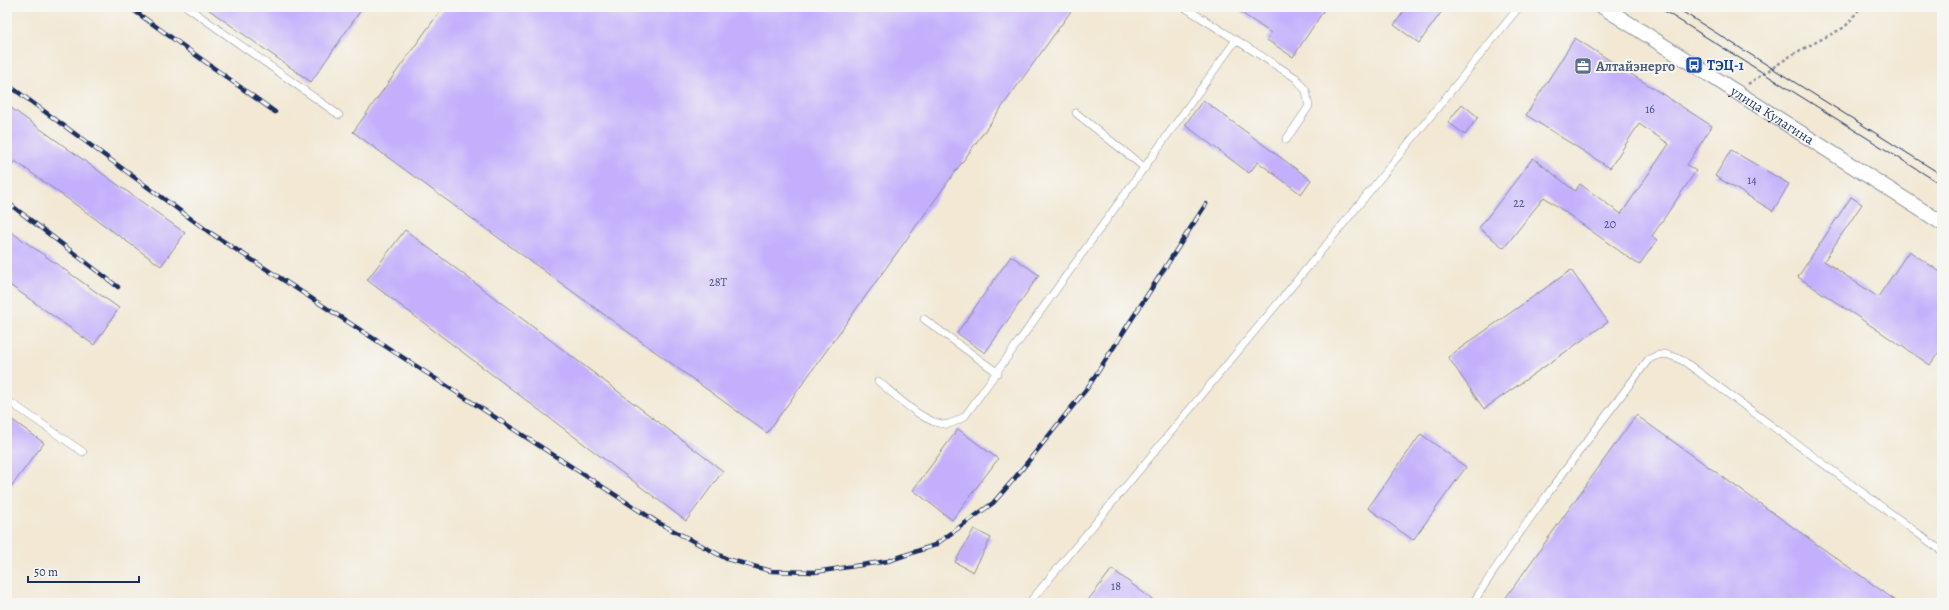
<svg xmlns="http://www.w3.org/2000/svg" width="1949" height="610" viewBox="0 0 1949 610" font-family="Alegreya,serif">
	<rect width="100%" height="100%" fill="#f6f6f2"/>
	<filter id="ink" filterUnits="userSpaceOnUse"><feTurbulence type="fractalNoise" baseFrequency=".025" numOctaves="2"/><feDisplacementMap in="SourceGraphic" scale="8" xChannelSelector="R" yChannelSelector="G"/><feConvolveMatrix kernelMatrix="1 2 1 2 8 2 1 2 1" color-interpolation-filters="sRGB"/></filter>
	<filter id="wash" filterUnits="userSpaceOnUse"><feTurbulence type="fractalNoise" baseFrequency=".012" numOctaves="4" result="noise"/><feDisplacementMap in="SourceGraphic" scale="16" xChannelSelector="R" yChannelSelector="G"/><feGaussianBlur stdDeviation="0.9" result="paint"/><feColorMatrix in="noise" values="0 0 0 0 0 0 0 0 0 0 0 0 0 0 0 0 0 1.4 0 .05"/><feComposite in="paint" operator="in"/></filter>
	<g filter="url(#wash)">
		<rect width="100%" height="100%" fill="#f2e8d4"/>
		<g id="blocks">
			<g fill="#c3affc">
				<polygon points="205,7 363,7 311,82"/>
				<polygon points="443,7 1074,7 767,433 353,132"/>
				<polygon points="1233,7 1326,7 1293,57 1267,40 1271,33"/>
				<polygon points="1407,7 1445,7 1419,43 1394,25"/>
				<polygon points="1575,38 1712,126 1687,165 1696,171 1652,236 1657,240 1639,265 1544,197 1504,248 1479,228 1533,158 1575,191 1580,184 1621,214 1669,144 1639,124 1610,168 1526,115"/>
				<polygon points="1203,100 1311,180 1301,194 1258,162 1249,173 1185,125"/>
				<polygon points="1462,104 1478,117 1465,135 1448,122"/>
				<polygon points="7,105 185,233 161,266 15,161 7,172"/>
				<polygon points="1731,150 1789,184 1773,211 1715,176"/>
				<polygon points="1851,197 1862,204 1824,261 1878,297 1909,251 1942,273 1942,347 1930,365 1798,277"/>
				<polygon points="7,229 119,308 94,345 7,283"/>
				<polygon points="405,230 723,471 686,521 367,280"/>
				<polygon points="1011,256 1039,275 985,353 957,333"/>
				<polygon points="1571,270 1608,322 1484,409 1448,357"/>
				<polygon points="1636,415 1899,603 1502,603"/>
				<polygon points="7,416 44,443 7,492"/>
				<polygon points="958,429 998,459 952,520 913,490"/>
				<polygon points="1421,434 1466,467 1413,540 1368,508"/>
				<polygon points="974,529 991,538 973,572 955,562"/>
				<polygon points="1112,569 1157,603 1086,603"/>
			</g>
		</g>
	</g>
	<g filter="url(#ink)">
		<use href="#blocks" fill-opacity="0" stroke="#868c99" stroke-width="1"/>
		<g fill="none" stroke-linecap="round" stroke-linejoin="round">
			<defs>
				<g id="service">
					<polyline points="187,7 339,115"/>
					<polyline points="1184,7 1296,78 1306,91 1309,106 1286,140"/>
					<polyline points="1076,113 1145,168"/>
					<polyline points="924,319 998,373"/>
					<path d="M878,381C894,394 927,427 948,424C954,423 959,420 965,416L1236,40"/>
					<polyline points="7,400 83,452"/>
					<polyline points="1029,603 1327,244 1519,7"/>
					<path d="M1473,603C1526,519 1588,440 1648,360C1663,350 1671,355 1685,362L1942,551"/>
				</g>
				<g id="minor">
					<path id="s1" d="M1603,7L1942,223"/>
				</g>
			</defs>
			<use href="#service" stroke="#868c99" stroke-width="8"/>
			<use href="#minor" stroke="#868c99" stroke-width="16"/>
			<polyline stroke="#868c99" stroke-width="2.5" stroke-dasharray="3 3" stroke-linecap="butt" points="1748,84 1795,53 1845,27 1861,7"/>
			<use href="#service" stroke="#fff" stroke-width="7"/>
			<use href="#minor" stroke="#fff" stroke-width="14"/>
			<g stroke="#1b2f5e" stroke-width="1">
				<polyline points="1658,7 1942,185"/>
				<polyline points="1675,7 1942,175"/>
			</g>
			<defs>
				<g id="rail">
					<polyline points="129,7 275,112"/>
					<polyline points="7,84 209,232 657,522 727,559 771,571 815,572 888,561 935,545 993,503 1014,479 1088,387 1206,204"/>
					<polyline points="7,202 118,287"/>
				</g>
			</defs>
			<use href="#rail" stroke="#1b2f5e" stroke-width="4.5"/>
			<use href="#rail" stroke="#f6f6f2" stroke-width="3" stroke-dasharray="9" stroke-linecap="butt"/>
		</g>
	</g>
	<defs>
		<symbol id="bus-square" viewBox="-11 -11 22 22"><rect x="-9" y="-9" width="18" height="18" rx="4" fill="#1a4fb4" stroke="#f6f6f2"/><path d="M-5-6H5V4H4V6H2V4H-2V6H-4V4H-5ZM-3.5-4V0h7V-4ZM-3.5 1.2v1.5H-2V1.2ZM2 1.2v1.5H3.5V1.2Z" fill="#fff"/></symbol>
		<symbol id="office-square" viewBox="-11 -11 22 22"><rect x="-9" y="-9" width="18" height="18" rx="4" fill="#5c6f8a" stroke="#f6f6f2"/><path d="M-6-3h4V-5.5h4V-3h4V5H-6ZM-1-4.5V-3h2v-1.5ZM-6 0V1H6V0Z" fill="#fff"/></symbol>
	</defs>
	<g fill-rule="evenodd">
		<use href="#bus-square" x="1684" y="55" width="20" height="20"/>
		<use href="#office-square" x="1573" y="56" width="20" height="20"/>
	</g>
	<g text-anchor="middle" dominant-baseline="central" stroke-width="4" stroke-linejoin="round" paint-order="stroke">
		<g font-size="12" fill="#454f86">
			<text x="1650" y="109">16</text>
			<text x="1752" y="180">14</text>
			<text x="1519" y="203">22</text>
			<text x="1610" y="224">20</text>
			<text x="718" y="282">28Т</text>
			<text x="1116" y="586">18</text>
		</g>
		<g font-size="14" font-weight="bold" fill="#164399" stroke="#f6f6f2" text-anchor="start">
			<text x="1707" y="65">ТЭЦ-1</text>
		</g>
		<g font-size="14" font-weight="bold" fill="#4e5e75" stroke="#f6f6f2" text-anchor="start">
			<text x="1596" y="66">Алтайэнерго</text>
		</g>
		<g font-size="14" fill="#1b2f5e" stroke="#f6f6f2">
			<text stroke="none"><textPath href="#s1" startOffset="201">улица Кулагина</textPath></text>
		</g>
	</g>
	<rect width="1949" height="610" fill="none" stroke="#f6f6f2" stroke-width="24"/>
	<path d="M28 576v6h111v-6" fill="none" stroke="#1b2f5e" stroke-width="2"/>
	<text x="34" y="576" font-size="12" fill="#1b2f5e" stroke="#f6f6f2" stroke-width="3" paint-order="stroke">50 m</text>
</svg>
